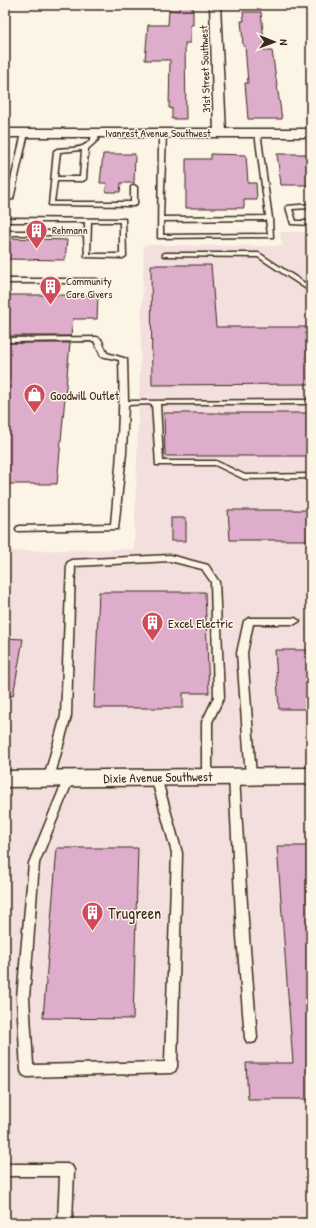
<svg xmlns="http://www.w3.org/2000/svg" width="316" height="1228" viewBox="0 0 316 1228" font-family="'Patrick Hand',sans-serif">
	<rect width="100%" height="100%" fill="#fcf5e5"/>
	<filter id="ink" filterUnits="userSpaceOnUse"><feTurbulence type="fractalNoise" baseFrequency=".025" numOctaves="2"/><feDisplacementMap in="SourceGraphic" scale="8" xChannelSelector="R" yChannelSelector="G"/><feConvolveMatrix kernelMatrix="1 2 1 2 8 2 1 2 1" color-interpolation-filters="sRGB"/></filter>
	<g filter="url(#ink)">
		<polygon fill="#f3dfdd" points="280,232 311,232 311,1223 5,1223 5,551 134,549 144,245 282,246"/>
		<g fill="#deadcb" stroke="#3b2a1e">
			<polygon points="179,5 193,5 193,25 190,25 190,43 185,43 186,119 172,119 172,108 169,108 170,60 145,60 148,25 168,25 169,10 179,11"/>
			<polygon points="243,12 261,12 265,51 272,51 282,119 248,119 245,83 248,83 245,46 243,46 242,30 241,21 244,21"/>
			<polygon points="103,154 135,154 134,183 121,183 120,192 106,192 107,183 100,183"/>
			<polygon points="211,154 246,155 248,183 256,183 257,200 244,200 244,208 186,208 186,159 211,159"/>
			<polygon points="277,154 311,154 311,185 281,185"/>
			<polygon points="5,238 67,240 65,260 5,259"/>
			<polygon points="151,265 211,265 216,327 311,327 311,384 152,385"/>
			<polygon points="5,295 98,295 97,319 73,319 71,336 5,336"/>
			<polygon points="5,343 70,343 57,484 5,484"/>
			<polygon points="164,413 311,413 311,456 165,456"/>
			<polygon points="228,510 311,510 311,540 230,540"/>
			<rect x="171" y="518" width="15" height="23"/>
			<polygon points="99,592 205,592 209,693 183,693 183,708 94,708"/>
			<polygon points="5,638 23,639 13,696 5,695"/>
			<polygon points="275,650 311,650 311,709 279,709"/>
			<polygon points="277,846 311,846 311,1099 248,1099 246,1063 293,1063"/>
			<polygon points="57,848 138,848 133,1019 43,1018"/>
		</g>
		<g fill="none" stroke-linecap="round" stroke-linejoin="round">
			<defs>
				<g id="service">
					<polygon points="25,131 28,133 13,199 5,201 5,197 7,197 22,133"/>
					<path d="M94,132L99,133L98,140L88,149L86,179L83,181H57L54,202H131V187L134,185L137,187V204L134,206L49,205L54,151L57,149C75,147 87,151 94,132ZM82,150L80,177H57L60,152Z"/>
					<path d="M161,132L166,133L163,217L266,216L255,133L260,132L272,218L273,237L158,238L159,140ZM266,220L268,234L163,235V221Z"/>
					<polygon points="311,204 311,208 292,209 296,221 311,221 311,225 291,224 286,207 287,206"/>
					<path d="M5,218L125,219L126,256L123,258L85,257L84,235H5V231H85V222H5ZM91,222H120V254H90Z"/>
					<polygon points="165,253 259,253 311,287 311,292 258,257 163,256 163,254"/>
					<polygon points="5,279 97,279 100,281 97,283 5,283"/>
					<path d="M97,337L101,339L107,353L127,359L128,401L311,400V404H160L163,461H216L245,475L311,474V478L244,479L215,465H156L152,404L128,405L126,453L118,529L17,531L16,529L17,527L20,526L111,524C116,470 121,416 119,360L101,356L94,341L5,342V338Z"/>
					<polygon points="170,555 208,565 219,582 224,697 212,722 212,777 211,780 207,781 203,780 202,777 202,722 214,697 211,582 202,569 170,561 75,566 71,716 54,778 53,781 49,782 45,781 44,778 61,716 67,563 71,560"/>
					<polygon points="249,618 295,618 300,621 295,624 253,624 247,653 256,777 255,780 251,781 247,780 246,777 237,653 244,621"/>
					<polygon points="156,773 160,774 161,777 182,853 177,1067 175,1071 171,1073 27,1077 23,1075 21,1071 17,998 29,863 64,778 65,775 69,774 73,775 74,778 39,863 29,998 33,1065 165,1062 172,853 151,777 152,774"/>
					<polygon points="234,773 238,774 239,777 249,936 257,1038 255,1042 251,1043 247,1042 245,1038 237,936 229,777 230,774"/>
					<polygon points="5,1164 67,1164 72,1166 74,1170 72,1223 58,1223 60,1176 5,1176"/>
				</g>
				<g id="minor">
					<polygon points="210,5 220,5 226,133 220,136 214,133"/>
					<polygon points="311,768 311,784 5,787 5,771"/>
				</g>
				<rect id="tertiary" x="5" y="129" width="306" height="8"/>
			</defs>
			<use href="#service" stroke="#3b2a1e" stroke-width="3"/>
			<use href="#minor" stroke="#3b2a1e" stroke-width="3"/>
			<use href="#tertiary" stroke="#3b2a1e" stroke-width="3"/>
			<use href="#service" fill="#fcf5e5" fill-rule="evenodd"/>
			<use href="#minor" fill="#fcf5e5" fill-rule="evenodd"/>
			<use href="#tertiary" fill="#fcf5e5" fill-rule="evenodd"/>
		</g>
	</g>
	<defs>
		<symbol id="building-pin" viewBox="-11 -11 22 30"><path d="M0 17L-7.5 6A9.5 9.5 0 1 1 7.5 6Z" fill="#d1495b" stroke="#fcf5e5"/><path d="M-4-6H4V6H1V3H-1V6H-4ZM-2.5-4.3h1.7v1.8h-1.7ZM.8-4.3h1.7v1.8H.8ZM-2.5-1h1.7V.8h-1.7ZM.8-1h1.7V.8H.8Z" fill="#fff"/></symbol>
		<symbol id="shop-pin" viewBox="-11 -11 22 30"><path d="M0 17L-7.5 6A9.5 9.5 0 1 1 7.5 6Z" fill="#d1495b" stroke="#fcf5e5"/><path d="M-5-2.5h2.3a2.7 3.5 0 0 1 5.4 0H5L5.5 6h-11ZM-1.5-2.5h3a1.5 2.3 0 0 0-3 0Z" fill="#fff"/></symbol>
	</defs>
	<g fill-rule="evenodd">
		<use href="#building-pin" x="24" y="218" width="25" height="34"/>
		<use href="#building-pin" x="38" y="274" width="25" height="34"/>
		<use href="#shop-pin" x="22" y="382" width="25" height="34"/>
		<use href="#building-pin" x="140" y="610" width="25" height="34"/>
		<use href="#building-pin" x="80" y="900" width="25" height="34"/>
	</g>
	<g text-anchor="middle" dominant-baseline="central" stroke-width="3" stroke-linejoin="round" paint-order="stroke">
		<g font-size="11" fill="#3b2a1e" stroke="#fcf5e5">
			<text transform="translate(205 69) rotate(-92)">31st Street Southwest</text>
			<text x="158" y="133">Ivanrest Avenue Southwest</text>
		</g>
		<g font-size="11" fill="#3b2a1e" stroke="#fcf5e5" text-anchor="start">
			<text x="52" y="230">Rehmann</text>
			<text x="66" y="281">Community<tspan x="66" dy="13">Care Givers</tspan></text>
		</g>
		<g font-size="13" fill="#3b2a1e" stroke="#fcf5e5" text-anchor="start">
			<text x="50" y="395">Goodwill Outlet</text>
			<text x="168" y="623">Excel Electric</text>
		</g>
		<g font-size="13" fill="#3b2a1e" stroke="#fcf5e5">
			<text transform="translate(158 777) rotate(-1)">Dixie Avenue Southwest</text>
		</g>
		<g font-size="16" fill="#3b2a1e" stroke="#fcf5e5" text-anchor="start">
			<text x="108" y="913">Trugreen</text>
		</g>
	</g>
	<rect width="316" height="1228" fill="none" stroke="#fcf5e5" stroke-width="20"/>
	<rect x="10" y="10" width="296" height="1208" fill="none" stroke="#3b2a1e" stroke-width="1.5" filter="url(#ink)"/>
	<g transform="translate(274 42) rotate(91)" stroke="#fcf5e5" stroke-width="3" paint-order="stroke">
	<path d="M0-3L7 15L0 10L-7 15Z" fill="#3b2a1e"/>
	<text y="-6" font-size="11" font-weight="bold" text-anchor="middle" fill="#3b2a1e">N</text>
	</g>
</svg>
